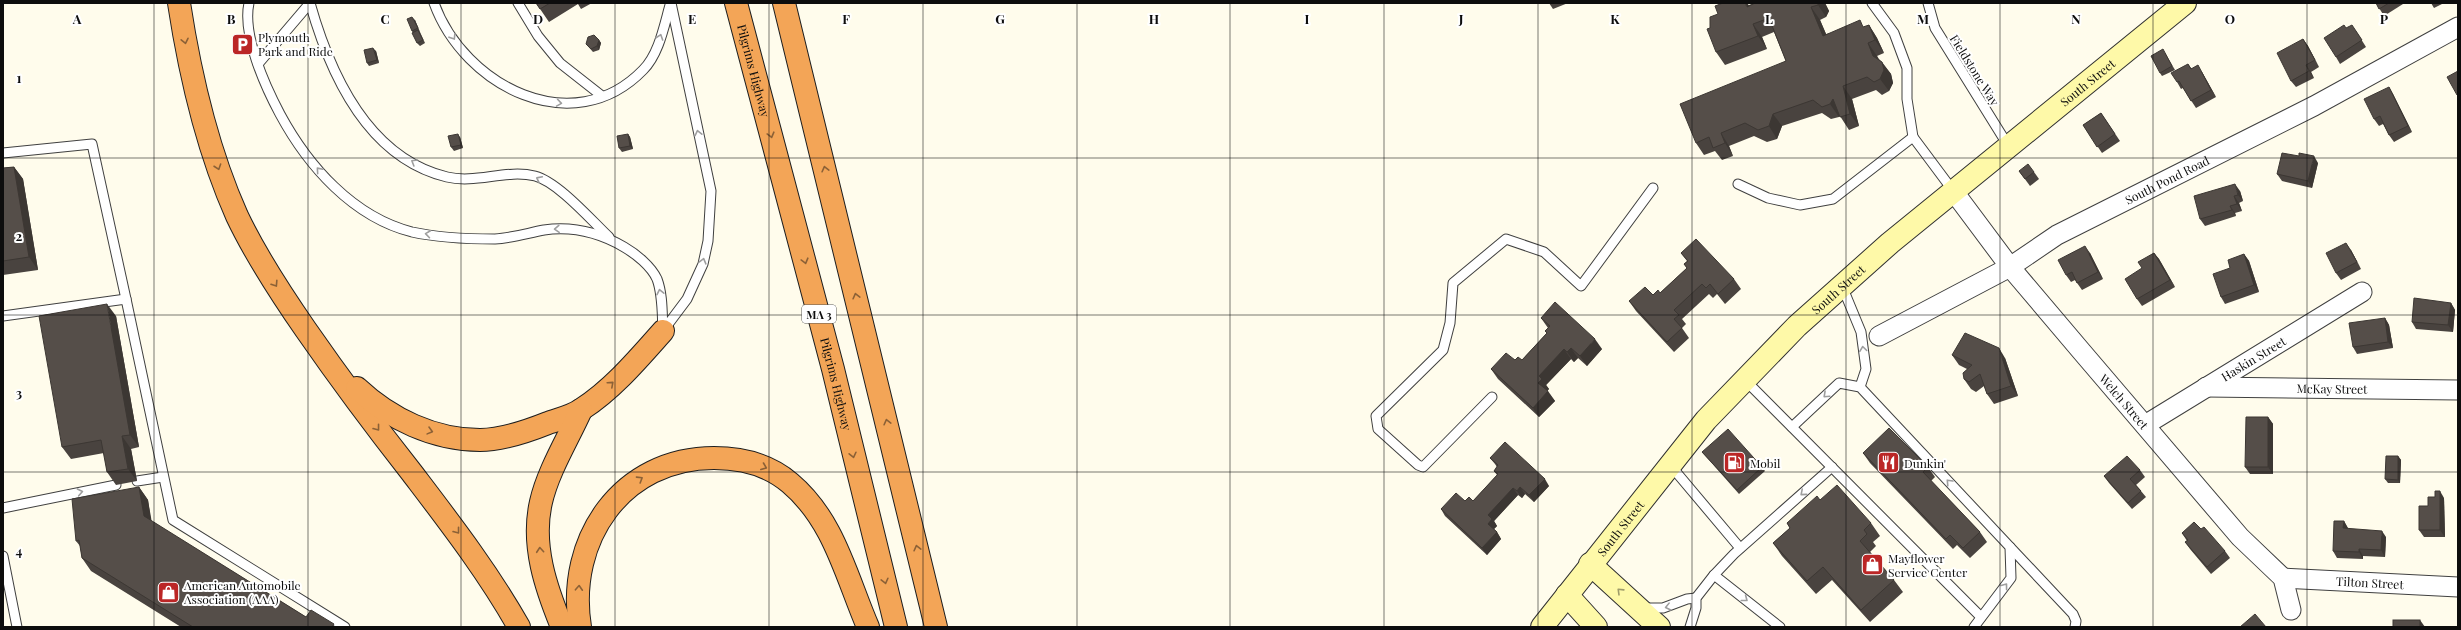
<svg xmlns="http://www.w3.org/2000/svg" width="2461" height="630" viewBox="0 0 2461 630" font-family="'Playfair Display',serif">
	<rect width="100%" height="100%" fill="#fffcec"/>
	<g fill="none" stroke-linecap="round" stroke-linejoin="round">
		<defs>
			<g id="lane">
				<path d="M249,3C242,35 265,86 280,114C308,166 353,217 412,232C439,238 468,239 495,239C512,238 528,233 544,230C572,226 600,233 624,247C636,254 651,266 657,279C663,295 662,314 663,331"/>
				<path d="M310,3C330,74 368,158 447,177C476,184 506,169 535,176C558,182 591,220 609,237"/>
				<path d="M434,3C464,86 573,142 643,70C659,54 664,26 670,5"/>
				<polyline points="518,3 538,36 560,63 602,96"/>
				<polyline points="1872,3 1894,33 1907,68 1907,99 1913,137"/>
				<polyline points="1928,3 1935,28 2009,147"/>
				<polyline points="258,64 310,3"/>
				<polyline points="3,153 92,144 126,299"/>
				<polyline points="1738,184 1768,198 1800,205 1833,199 1913,137 1954,192"/>
				<polyline points="1842,286 1861,332 1866,369 1860,387"/>
				<polyline points="3,316 126,299 173,520 345,627"/>
				<polyline points="663,331 687,299 703,264 708,241 711,191 671,3"/>
				<polyline points="1745,380 1981,617"/>
				<polyline points="1492,397 1423,467 1418,465 1378,429 1376,416 1443,350 1450,323 1453,283 1506,239 1544,252 1581,286 1653,188"/>
				<polyline points="1792,427 1839,383 1860,387 2010,547 2011,578 1974,627"/>
				<polyline points="1671,466 1740,548"/>
				<polyline points="137,481 163,477"/>
				<polyline points="3,508 116,485"/>
				<polyline points="2010,547 2073,614 2076,621 2075,627"/>
				<polyline points="3,556 17,627"/>
				<polyline points="1714,575 1780,627"/>
				<polyline points="1644,608 1663,608 1687,599 1696,598"/>
				<polyline points="1690,627 1696,608 1696,598 1714,575 1734,554 1832,467"/>
			</g>
			<g id="street">
				<path id="s1" d="M1954,192L2010,267L2082,352L2240,537L2283,578L2291,610"/>
				<path id="s2" d="M1879,336L2010,267L2057,235L2314,106L2458,27"/>
				<path id="s3" d="M2206,387L2458,390"/>
				<path id="s4" d="M2145,425L2362,292"/>
				<path id="s5" d="M2283,578L2458,587"/>
			</g>
			<g id="secondary">
				<polyline points="1590,564 1659,627"/>
				<polyline points="1567,595 1596,627"/>
				<path id="s6" d="M1542,627L1706,420L1797,326L1890,243L2185,3"/>
			</g>
			<g id="highway">
				<path d="M179,3C190,75 207,149 237,216C256,256 281,294 306,330C340,379 375,426 412,473C450,523 488,572 519,627"/>
				<path id="s7" d="M736,3L833,369L896,627"/>
				<polyline points="784,3 936,627"/>
				<path d="M357,388C390,419 434,440 480,440C502,440 528,431 548,423C559,419 573,416 582,409C613,389 639,358 663,331"/>
				<path d="M562,627C546,588 531,545 541,502C548,471 568,439 581,410"/>
				<path d="M580,627C566,539 622,458 714,458C742,458 768,464 790,483C834,520 846,576 868,627"/>
			</g>
		</defs>
		<use href="#lane" stroke="#404040" stroke-width="11"/>
		<use href="#street" stroke="#404040" stroke-width="21"/>
		<use href="#secondary" stroke="#2f2f2f" stroke-width="24"/>
		<use href="#highway" stroke="#1e1e1e" stroke-width="24"/>
		<use href="#lane" stroke="#fff" stroke-width="9"/>
		<use href="#street" stroke="#fff" stroke-width="19"/>
		<use href="#secondary" stroke="#fef9a8" stroke-width="22"/>
		<use href="#highway" stroke="#f3a557" stroke-width="22"/>
	</g>
	<g fill="#49433f">
		<polygon points="536,3 592,3 581,9 578,4 549,22"/>
		<polygon points="1549,3 1568,3 1553,9"/>
		<polygon points="1755,3 1825,3 1829,11 1826,17 1820,20 1826,34 1865,27 1869,25 1877,38 1884,53 1877,56 1879,59 1891,74 1893,83 1889,91 1882,95 1876,90 1852,99 1859,126 1849,130 1840,116 1839,117 1831,119 1822,113 1782,126 1777,139 1767,142 1754,136 1729,146 1733,156 1722,160 1715,151 1704,155 1696,143 1786,61 1774,32 1762,37 1767,49 1725,65 1716,52 1749,5"/>
		<polygon points="2376,3 2402,3 2403,4 2384,16"/>
		<polygon points="2431,3 2444,3 2434,8"/>
		<polygon points="415,20 420,32 425,43 420,46 417,43 412,31"/>
		<polygon points="2346,28 2356,31 2366,47 2340,64 2336,57"/>
		<polygon points="2303,39 2308,46 2319,67 2311,72 2314,78 2296,87 2291,81"/>
		<polygon points="599,40 601,43 599,50 593,52 586,44"/>
		<polygon points="376,51 379,63 369,66 367,63"/>
		<polygon points="2165,53 2175,70 2162,76 2160,73"/>
		<polygon points="2188,64 2191,68 2202,72 2216,97 2196,108 2183,88 2181,89 2177,82"/>
		<polygon points="2389,87 2393,94 2412,132 2394,142 2389,135 2383,124 2379,126 2374,119"/>
		<polygon points="2101,113 2120,141 2102,153 2083,125"/>
		<polygon points="628,134 630,137 633,149 622,152 619,148"/>
		<polygon points="460,137 463,148 454,151 451,147"/>
		<polygon points="2318,163 2312,188 2282,181 2277,174"/>
		<polygon points="14,167 23,179 38,270 3,275 3,168"/>
		<polygon points="2019,171 2034,172 2039,179 2030,186"/>
		<polygon points="2240,191 2243,201 2239,203 2242,211 2235,213 2236,216 2205,226 2200,219"/>
		<polygon points="2351,250 2361,269 2341,280 2336,273"/>
		<polygon points="1681,253 1734,279 1741,289 1725,304 1717,294 1713,298 1709,294 1682,319 1686,324 1682,328 1689,338 1674,352 1636,311 1629,301 1660,293 1687,268 1684,264 1687,261"/>
		<polygon points="2090,253 2103,279 2082,290 2075,280 2071,282 2066,275"/>
		<polygon points="2154,253 2159,259 2175,287 2142,306 2137,299 2142,268"/>
		<polygon points="2244,254 2249,261 2259,292 2225,304 2221,297"/>
		<polygon points="2451,303 2455,310 2453,332 2416,329 2412,322"/>
		<polygon points="116,316 139,447 131,449 137,481 116,485 107,472 104,453 71,459 62,447"/>
		<polygon points="1541,318 1602,349 1587,366 1578,358 1574,362 1571,359 1546,385 1549,389 1547,391 1555,401 1539,417 1498,379 1491,369 1522,360 1547,333 1545,331 1548,328"/>
		<polygon points="2385,318 2389,325 2393,348 2357,354 2353,347"/>
		<polygon points="1952,355 2005,358 2018,396 1994,404 1987,394 1984,386 1976,392 1971,389 1964,379 1967,369 1959,365"/>
		<polygon points="2268,417 2273,424 2273,474 2250,474 2245,467"/>
		<polygon points="1702,452 1762,467 1765,471 1739,494"/>
		<polygon points="1863,453 1928,467 1935,477 1931,481 1980,532 1987,542 1970,558 1957,545 1953,549 1870,463"/>
		<polygon points="2398,456 2401,460 2400,483 2388,483 2385,479"/>
		<polygon points="1490,458 1549,486 1534,502 1525,494 1522,498 1518,495 1494,521 1497,526 1494,529 1497,532 1501,539 1487,555 1445,516 1441,509 1465,501 1473,501 1497,475 1494,471 1497,467 1495,464"/>
		<polygon points="2140,470 2145,477 2136,485 2146,497 2132,509 2109,483 2104,476"/>
		<polygon points="139,487 148,500 151,521 306,617 336,627 181,627 91,571 82,558 80,546 76,541"/>
		<polygon points="2435,497 2444,498 2445,537 2424,537 2419,530 2428,506"/>
		<polygon points="1820,500 1871,523 1880,536 1873,542 1876,546 1870,552 1894,580 1903,592 1870,622 1832,580 1816,594 1782,556 1773,543 1790,528 1787,523"/>
		<polygon points="2344,521 2348,529 2386,537 2385,557 2363,556 2363,559 2337,558 2333,551"/>
		<polygon points="2201,529 2225,551 2230,558 2211,574 2190,549 2185,542 2187,541 2182,533"/>
	</g>
	<g fill="#3c3733">
		<polygon points="1745,3 1747,3 1751,8 1747,7"/>
		<polygon points="1818,3 1825,3 1829,11 1826,17 1818,5"/>
		<polygon points="1811,7 1820,20 1832,48 1823,36"/>
		<polygon points="412,17 415,20 420,32 418,28"/>
		<polygon points="1753,24 1762,37 1767,49 1758,36"/>
		<polygon points="1869,25 1877,38 1884,53 1875,40"/>
		<polygon points="2303,39 2308,46 2319,67"/>
		<polygon points="599,40 601,43 599,50 597,46"/>
		<polygon points="1868,43 1877,56 1882,69 1873,56"/>
		<polygon points="373,48 376,51 379,63 377,60"/>
		<polygon points="1882,62 1891,74 1893,83 1889,91 1880,79"/>
		<polygon points="2198,65 2202,72 2216,97 2211,90"/>
		<polygon points="2306,65 2311,72 2314,78 2309,71"/>
		<polygon points="1843,86 1852,99 1859,126 1850,114"/>
		<polygon points="2389,87 2393,94 2412,132 2408,126"/>
		<polygon points="1833,99 1842,111 1839,117 1830,104"/>
		<polygon points="1773,114 1782,126 1777,139 1769,126"/>
		<polygon points="1721,133 1729,146 1733,156 1725,143"/>
		<polygon points="458,134 460,137 463,148 461,145"/>
		<polygon points="628,134 630,137 633,149 630,146"/>
		<polygon points="2314,156 2318,163 2312,188 2308,181"/>
		<polygon points="14,167 23,179 38,270 29,257"/>
		<polygon points="2235,184 2240,191 2243,201 2238,195"/>
		<polygon points="2234,196 2239,203 2242,211 2237,204"/>
		<polygon points="2230,206 2235,213 2236,216 2232,210"/>
		<polygon points="2346,243 2351,250 2361,269 2357,262"/>
		<polygon points="2085,246 2090,253 2103,279 2098,272"/>
		<polygon points="2154,253 2159,259 2175,287 2170,280"/>
		<polygon points="2244,254 2249,261 2259,292 2254,285"/>
		<polygon points="2451,303 2455,310 2453,332 2448,325"/>
		<polygon points="107,304 116,316 139,447 130,435"/>
		<polygon points="2385,318 2389,325 2393,348 2388,342"/>
		<polygon points="1595,339 1602,349 1587,366 1580,356"/>
		<polygon points="1571,348 1578,358 1574,362 1567,352"/>
		<polygon points="1999,348 2005,358 2018,396 2011,386"/>
		<polygon points="1564,349 1571,359 1546,385 1549,389 1545,393 1538,383 1539,376"/>
		<polygon points="1548,391 1555,401 1539,417 1533,408"/>
		<polygon points="2268,417 2273,424 2273,474 2268,467"/>
		<polygon points="122,436 131,449 137,481 128,469"/>
		<polygon points="2398,456 2401,460 2400,483 2398,480"/>
		<polygon points="1545,479 1549,486 1534,502 1529,495"/>
		<polygon points="139,487 148,500 153,529 144,516"/>
		<polygon points="1520,487 1525,494 1522,498 1517,491"/>
		<polygon points="1513,488 1518,495 1494,521 1497,526 1493,530 1488,524 1488,515"/>
		<polygon points="2440,491 2444,498 2445,537 2440,530"/>
		<polygon points="2344,521 2348,528 2348,535 2343,528"/>
		<polygon points="2382,531 2386,537 2385,557 2381,550"/>
		<polygon points="1497,532 1501,539 1487,555 1482,548"/>
		<polygon points="2359,549 2363,556 2363,559 2359,552"/>
		<polygon points="2420,620 2425,627 2420,627"/>
	</g>
	<g fill="#554e49" stroke="#3c3733">
		<polygon points="536,3 550,3 540,9"/>
		<polygon points="1723,3 1745,3 1747,7 1755,3 1818,3 1818,5 1811,7 1823,36 1860,20 1863,27 1869,25 1875,40 1868,43 1873,56 1882,62 1884,70 1880,79 1874,82 1867,77 1843,86 1850,114 1840,117 1833,99 1830,104 1822,107 1813,100 1773,114 1769,126 1758,130 1745,123 1721,133 1725,143 1713,148 1709,137 1696,143 1680,104 1786,61 1769,18 1753,24 1758,36 1716,52 1707,29 1710,28 1710,17 1718,14 1715,6"/>
		<polygon points="2376,3 2389,3 2379,9"/>
		<polygon points="412,17 418,28 412,31 407,19"/>
		<polygon points="2344,25 2346,28 2352,25 2362,40 2336,57 2324,38"/>
		<polygon points="418,30 423,40 417,43 412,33"/>
		<polygon points="594,35 599,40 597,46 591,49 586,44 588,37"/>
		<polygon points="2303,39 2315,60 2306,65 2309,71 2291,81 2277,53"/>
		<polygon points="373,48 377,60 367,63 364,50"/>
		<polygon points="2163,49 2172,66 2160,73 2151,56"/>
		<polygon points="2188,64 2191,69 2198,65 2211,90 2191,101 2179,81 2177,82 2171,73"/>
		<polygon points="2458,71 2458,95 2457,95 2447,77"/>
		<polygon points="2389,87 2408,126 2389,135 2380,116 2374,119 2364,99"/>
		<polygon points="2101,113 2115,134 2097,147 2083,125"/>
		<polygon points="458,134 461,145 451,147 448,136"/>
		<polygon points="628,134 630,146 619,148 617,136"/>
		<polygon points="2282,153 2299,156 2299,153 2314,156 2308,181 2277,174"/>
		<polygon points="2028,164 2034,172 2025,179 2019,171"/>
		<polygon points="14,167 29,257 3,261 3,168"/>
		<polygon points="2235,184 2238,195 2234,196 2237,204 2230,206 2232,210 2200,219 2194,196"/>
		<polygon points="1696,239 1734,279 1718,294 1710,284 1706,288 1702,284 1674,310 1679,315 1674,319 1682,328 1667,342 1629,301 1645,287 1653,295 1658,290 1660,293 1687,268 1684,264 1688,261 1681,253"/>
		<polygon points="2346,243 2357,262 2336,273 2326,253"/>
		<polygon points="2085,246 2098,272 2077,283 2072,272 2066,275 2058,260"/>
		<polygon points="2154,253 2170,280 2137,299 2125,279 2142,268 2138,262"/>
		<polygon points="2244,254 2254,285 2221,297 2213,274 2230,268 2228,260"/>
		<polygon points="2414,298 2451,303 2448,325 2412,322"/>
		<polygon points="1555,302 1595,339 1580,356 1571,348 1567,352 1564,349 1539,376 1542,379 1538,383 1548,391 1533,408 1491,369 1506,353 1515,360 1518,357 1522,360 1547,333 1545,331 1550,326 1541,318"/>
		<polygon points="107,304 130,435 122,436 128,469 107,472 101,440 62,447 39,316"/>
		<polygon points="2385,318 2388,342 2353,347 2349,323"/>
		<polygon points="1965,333 1999,348 2011,386 1987,394 1980,374 1969,382 1964,379 1963,373 1972,365 1952,355"/>
		<polygon points="2246,417 2268,417 2268,467 2245,467"/>
		<polygon points="1889,428 1928,467 1923,472 1980,532 1963,548 1950,535 1946,539 1863,453"/>
		<polygon points="1728,429 1762,467 1737,490 1702,452"/>
		<polygon points="1505,442 1545,479 1529,495 1520,487 1517,491 1513,488 1488,515 1492,519 1488,524 1497,532 1482,548 1441,509 1456,493 1465,501 1469,497 1473,501 1498,474 1494,471 1498,465 1490,458"/>
		<polygon points="2127,456 2140,470 2130,479 2141,491 2128,503 2104,476"/>
		<polygon points="2386,456 2398,456 2398,480 2385,479"/>
		<polygon points="1837,485 1871,523 1864,530 1867,534 1860,541 1894,580 1861,610 1823,567 1807,581 1773,543 1790,528 1787,523 1817,496 1820,500"/>
		<polygon points="139,487 144,516 306,617 311,610 334,624 332,627 193,627 82,558 79,540 76,541 72,499"/>
		<polygon points="2435,491 2440,491 2440,530 2419,530 2419,506 2428,506 2428,497 2435,497"/>
		<polygon points="2334,521 2344,521 2343,528 2382,531 2381,550 2359,549 2359,552 2333,551"/>
		<polygon points="2194,522 2201,529 2204,527 2225,551 2207,567 2185,542 2188,540 2182,533"/>
		<polygon points="2255,614 2266,627 2240,627"/>
		<rect x="2393" y="620" width="27" height="7"/>
	</g>
	<defs><path id="oneway-chevron" d="M-2-3.5L2.5 0L-2 3.5" fill="none" stroke-width="1.6" stroke-linecap="round" stroke-linejoin="round"/></defs>
	<g stroke="#9e9e9e">
		<use href="#oneway-chevron" transform="translate(453 37) rotate(58)"/>
		<use href="#oneway-chevron" transform="translate(660 37) rotate(-71)"/>
		<use href="#oneway-chevron" transform="translate(559 103) rotate(9)"/>
		<use href="#oneway-chevron" transform="translate(698 133) rotate(-103)"/>
		<use href="#oneway-chevron" transform="translate(414 162) rotate(-149)"/>
		<use href="#oneway-chevron" transform="translate(319 170) rotate(-131)"/>
		<use href="#oneway-chevron" transform="translate(539 179) rotate(-154)"/>
		<use href="#oneway-chevron" transform="translate(557 229) rotate(177)"/>
		<use href="#oneway-chevron" transform="translate(428 234) rotate(-172)"/>
		<use href="#oneway-chevron" transform="translate(703 261) rotate(-75)"/>
		<use href="#oneway-chevron" transform="translate(660 292) rotate(-102)"/>
		<use href="#oneway-chevron" transform="translate(1863 349) rotate(-98)"/>
		<use href="#oneway-chevron" transform="translate(1826 395) rotate(137)"/>
		<use href="#oneway-chevron" transform="translate(1949 482) rotate(-133)"/>
		<use href="#oneway-chevron" transform="translate(80 492) rotate(-11)"/>
		<use href="#oneway-chevron" transform="translate(1803 493) rotate(139)"/>
		<use href="#oneway-chevron" transform="translate(2005 586) rotate(-53)"/>
		<use href="#oneway-chevron" transform="translate(1745 599) rotate(38)"/>
		<use href="#oneway-chevron" transform="translate(1668 607) rotate(166)"/>
	</g>
	<g stroke="#8c6136">
		<use href="#oneway-chevron" transform="translate(185 41) rotate(78)"/>
		<use href="#oneway-chevron" transform="translate(771 135) rotate(75)"/>
		<use href="#oneway-chevron" transform="translate(218 167) rotate(71)"/>
		<use href="#oneway-chevron" transform="translate(825 169) rotate(-104)"/>
		<use href="#oneway-chevron" transform="translate(805 261) rotate(75)"/>
		<use href="#oneway-chevron" transform="translate(275 284) rotate(57)"/>
		<use href="#oneway-chevron" transform="translate(856 296) rotate(-104)"/>
		<use href="#oneway-chevron" transform="translate(611 384) rotate(-42)"/>
		<use href="#oneway-chevron" transform="translate(887 422) rotate(-104)"/>
		<use href="#oneway-chevron" transform="translate(377 428) rotate(52)"/>
		<use href="#oneway-chevron" transform="translate(430 431) rotate(15)"/>
		<use href="#oneway-chevron" transform="translate(853 455) rotate(77)"/>
		<use href="#oneway-chevron" transform="translate(764 467) rotate(22)"/>
		<use href="#oneway-chevron" transform="translate(640 479) rotate(-32)"/>
		<use href="#oneway-chevron" transform="translate(457 531) rotate(52)"/>
		<use href="#oneway-chevron" transform="translate(917 548) rotate(-104)"/>
		<use href="#oneway-chevron" transform="translate(540 550) rotate(-95)"/>
		<use href="#oneway-chevron" transform="translate(885 581) rotate(76)"/>
		<use href="#oneway-chevron" transform="translate(579 588) rotate(-87)"/>
	</g>
	<use stroke="#9e9b6a" href="#oneway-chevron" transform="translate(1620 591) rotate(-136)"/>
	<path fill="none" stroke="#0d0d0d" stroke-width="1" stroke-opacity="0.55" d="M154,3V627M308,3V627M461,3V627M615,3V627M769,3V627M923,3V627M1077,3V627M1230,3V627M1384,3V627M1538,3V627M1692,3V627M1846,3V627M2000,3V627M2153,3V627M2307,3V627M3,158H2458M3,315H2458M3,472H2458"/>
	<defs>
		<symbol id="parking-square" viewBox="-11 -11 22 22"><rect x="-9" y="-9" width="18" height="18" rx="4" fill="#bb2626" stroke="#fff"/><path d="M-3.5-5.5H1a3.5 3.5 0 0 1 0 7H-1V5.5H-3.5ZM-1-3.4V-.6H.8a1.4 1.4 0 0 0 0-2.8Z" fill="#fff"/></symbol>
		<symbol id="fuel-square" viewBox="-11 -11 22 22"><rect x="-9" y="-9" width="18" height="18" rx="4" fill="#bb2626" stroke="#fff"/><path d="M-5.5-6h7V0h2V4h1.3V-2.5L3-4.5l.8-.8L6-3V5H2.5V1h-1V6h-7ZM-4.2-4.7v3.2H.2V-4.7Z" fill="#fff"/></symbol>
		<symbol id="restaurant-square" viewBox="-11 -11 22 22"><rect x="-9" y="-9" width="18" height="18" rx="4" fill="#bb2626" stroke="#fff"/><path d="M-5-6h1v4h1v-4h1v4h1v-4h1v5L-1.5 .5V6h-2V.5L-5-1ZM5-6V6H3V1.5H1.5Q1.5-4 5-6Z" fill="#fff"/></symbol>
		<symbol id="shop-square" viewBox="-11 -11 22 22"><rect x="-9" y="-9" width="18" height="18" rx="4" fill="#bb2626" stroke="#fff"/><path d="M-5-2.5h2.3a2.7 3.5 0 0 1 5.4 0H5L5.5 6h-11ZM-1.5-2.5h3a1.5 2.3 0 0 0-3 0Z" fill="#fff"/></symbol>
	</defs>
	<g fill-rule="evenodd">
		<use href="#parking-square" x="230" y="32" width="25" height="25"/>
		<use href="#fuel-square" x="1722" y="450" width="25" height="25"/>
		<use href="#restaurant-square" x="1876" y="450" width="25" height="25"/>
		<use href="#shop-square" x="1860" y="552" width="25" height="25"/>
		<use href="#shop-square" x="156" y="580" width="25" height="25"/>
	</g>
	<g text-anchor="middle" dominant-baseline="central" stroke-width="4" stroke-linejoin="round" paint-order="stroke">
		<rect fill="#fff" stroke="#565656" stroke-width="1" x="802" y="305" width="34" height="18" rx="3"/>
		<g font-size="11" font-weight="bold" fill="#0d0d0d">
			<text x="819" y="314">MA 3</text>
		</g>
		<g font-size="12" fill="#0d0d0d" stroke="#fff" text-anchor="start">
			<text x="258" y="37">Plymouth<tspan x="258" dy="14">Park and Ride</tspan></text>
			<text x="1750" y="463">Mobil</text>
			<text x="1904" y="463">Dunkin'</text>
			<text x="1888" y="558">Mayflower<tspan x="1888" dy="14">Service Center</tspan></text>
			<text x="184" y="585">American Automobile<tspan x="184" dy="14">Association (AAA)</tspan></text>
		</g>
		<g font-size="12" fill="#0d0d0d" stroke="#fff">
			<text transform="translate(1975 70) rotate(58)">Fieldstone Way</text>
			<text stroke="none"><textPath href="#s7" startOffset="70">Pilgrims Highway</textPath></text>
			<text stroke="none"><textPath href="#s6" startOffset="774">South Street</textPath></text>
			<text stroke="none"><textPath href="#s2" startOffset="328">South Pond Road</textPath></text>
			<text stroke="none"><textPath href="#s6" startOffset="450">South Street</textPath></text>
			<text stroke="none"><textPath href="#s4" startOffset="127">Haskin Street</textPath></text>
			<text stroke="none"><textPath href="#s7" startOffset="394">Pilgrims Highway</textPath></text>
			<text stroke="none"><textPath href="#s3" startOffset="126">McKay Street</textPath></text>
			<text stroke="none"><textPath href="#s1" startOffset="270">Welch Street</textPath></text>
			<text stroke="none"><textPath href="#s6" startOffset="126">South Street</textPath></text>
			<text stroke="none"><textPath href="#s5" startOffset="87">Tilton Street</textPath></text>
		</g>
	</g>
	<g font-size="13" text-anchor="middle" font-weight="bold" fill="#0d0d0d" stroke="#fff" stroke-width="4" stroke-linejoin="round" paint-order="stroke">
		<text x="77" y="24">A</text>
		<text x="231" y="24">B</text>
		<text x="385" y="24">C</text>
		<text x="538" y="24">D</text>
		<text x="692" y="24">E</text>
		<text x="846" y="24">F</text>
		<text x="1000" y="24">G</text>
		<text x="1154" y="24">H</text>
		<text x="1307" y="24">I</text>
		<text x="1461" y="24">J</text>
		<text x="1615" y="24">K</text>
		<text x="1769" y="24">L</text>
		<text x="1923" y="24">M</text>
		<text x="2076" y="24">N</text>
		<text x="2230" y="24">O</text>
		<text x="2384" y="24">P</text>
		<text x="19" y="83">1</text>
		<text x="19" y="241">2</text>
		<text x="19" y="398">3</text>
		<text x="19" y="556">4</text>
	</g>
	<rect width="2461" height="630" fill="none" stroke="#0d0d0d" stroke-width="8"/>
</svg>
